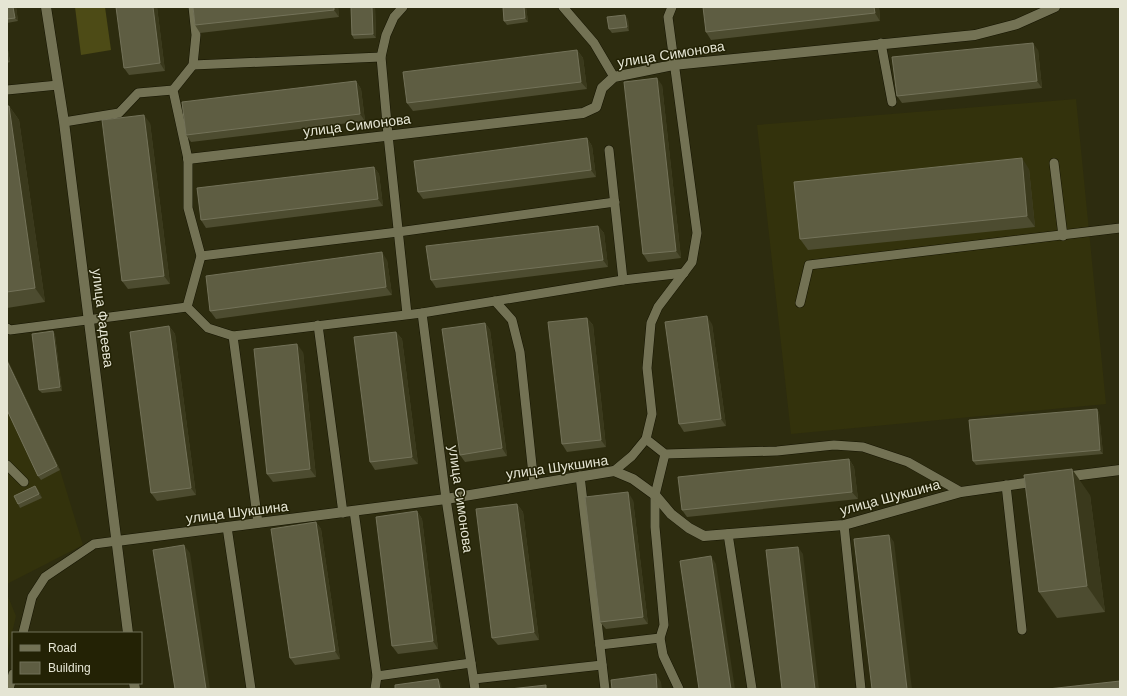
<svg xmlns="http://www.w3.org/2000/svg" width="1127" height="696" viewBox="0 0 1127 696" font-family="Helvetica,sans-serif">
	<rect width="100%" height="100%" fill="#2d2c0f"/>
	<g fill="#33320c">
		<polygon points="1076,99 1106,404 791,434 757,125"/>
		<polygon points="7,359 60,470 83,545 7,584"/>
		<polygon points="7,594 16,616 7,654"/>
	</g>
	<polygon fill="#4d4b16" points="75,7 105,7 111,50 81,55"/>
	<g fill="none" stroke-linecap="round" stroke-linejoin="round">
		<defs>
			<g id="lane">
				<polyline points="403,7 394,17 386,35 381,57 388,135 407,314"/>
				<polyline points="563,7 594,43 614,77"/>
				<polyline points="881,43 892,102"/>
				<polyline points="193,65 381,57"/>
				<polyline points="7,90 58,85"/>
				<polyline points="64,122 119,113 138,93 173,90"/>
				<polyline points="609,150 623,280"/>
				<polyline points="1054,163 1063,236"/>
				<polyline points="201,256 398,232 615,202"/>
				<polyline points="495,301 512,320 520,352 534,484"/>
				<polyline points="800,303 809,265 1120,228"/>
				<polyline points="187,307 208,328 233,336 422,313 623,280 684,273"/>
				<polyline points="187,307 201,256 188,208 188,159 173,90 193,65 196,35 193,7"/>
				<polyline points="422,313 446,499 475,689"/>
				<polyline points="318,325 343,513"/>
				<polyline points="7,328 10,330 187,307"/>
				<polyline points="233,336 258,523"/>
				<polyline points="646,439 665,454 777,451 834,445 863,447 908,462 961,492"/>
				<polyline points="7,465 24,482"/>
				<polyline points="614,471 632,456 646,439 652,414 647,368 651,323 658,307 692,262 697,233 668,17 672,7"/>
				<polyline points="580,476 605,689"/>
				<polyline points="1006,485 1022,630"/>
				<polyline points="354,511 377,676 375,689"/>
				<polyline points="844,525 861,689"/>
				<polyline points="227,527 251,689"/>
				<polyline points="728,534 752,689"/>
				<polyline points="23,633 32,597 45,577 94,544 117,541"/>
				<polyline points="660,638 663,655 679,689"/>
				<polyline points="600,645 660,638 664,625 655,527 655,495 665,454"/>
				<polyline points="377,676 471,663"/>
				<polyline points="474,679 602,665"/>
				<polyline points="9,689 13,674"/>
			</g>
			<g id="street">
				<polyline points="188,159 583,113 596,107 602,88 614,77 673,65 975,35 1017,24 1055,7"/>
				<polyline points="1064,477 1120,470"/>
				<polyline points="117,541 446,499 614,471 633,479 655,495 671,514 689,528 704,536 844,525 961,492 1039,481"/>
			</g>
			<g id="secondary">
				<polyline points="46,7 64,122 128,633"/>
				<polyline points="134,683 135,689"/>
			</g>
		</defs>
		<use href="#lane" stroke="#151400" stroke-width="10"/>
		<use href="#street" stroke="#151400" stroke-width="11"/>
		<use href="#secondary" stroke="#151400" stroke-width="11"/>
		<use href="#lane" stroke="#737254" stroke-width="9"/>
		<use href="#street" stroke="#737254" stroke-width="10"/>
		<use href="#secondary" stroke="#737254" stroke-width="10"/>
	</g>
	<g fill="#4d4c30">
		<polygon points="7,7 16,7 18,21 7,23"/>
		<polygon points="157,7 165,71 129,75 124,68"/>
		<polygon points="193,7 338,7 339,17 200,33 195,25"/>
		<polygon points="351,7 375,7 376,38 354,39 352,35"/>
		<polygon points="526,7 528,22 507,25 504,21"/>
		<polygon points="879,7 880,21 711,40 706,32"/>
		<polygon points="628,19 629,31 612,33 609,29"/>
		<polygon points="7,44 10,62 7,63"/>
		<polygon points="577,50 583,58 587,89 413,111 407,103"/>
		<polygon points="1038,50 1042,88 902,103 897,96"/>
		<polygon points="356,81 361,89 365,121 191,142 186,135"/>
		<polygon points="662,85 681,258 648,262 643,254"/>
		<polygon points="7,106 9,106 19,120 45,302 7,308"/>
		<polygon points="150,123 170,284 128,289 122,281"/>
		<polygon points="587,138 592,146 596,177 423,199 418,192"/>
		<polygon points="374,167 379,174 383,206 206,228 201,220"/>
		<polygon points="1029,169 1035,227 808,250 800,239"/>
		<polygon points="598,226 604,233 608,267 436,288 431,280"/>
		<polygon points="387,260 392,295 216,319 210,311"/>
		<polygon points="587,318 593,325 606,447 567,452 562,444"/>
		<polygon points="485,323 490,330 507,456 465,462 460,455"/>
		<polygon points="712,324 726,426 684,432 679,424"/>
		<polygon points="169,326 175,334 196,495 157,501 151,493"/>
		<polygon points="53,331 55,335 62,391 42,393 39,390"/>
		<polygon points="396,332 402,339 418,464 375,470 370,462"/>
		<polygon points="303,352 316,477 273,482 267,474"/>
		<polygon points="7,359 60,470 41,480 38,476 7,410"/>
		<polygon points="1097,409 1099,413 1103,454 976,465 973,461"/>
		<polygon points="849,459 854,467 858,499 687,517 682,510"/>
		<polygon points="35,486 38,490 42,498 20,508 18,504"/>
		<polygon points="1090,495 1105,612 1057,618 1039,592"/>
		<polygon points="633,500 648,624 606,629 600,622"/>
		<polygon points="517,504 523,512 539,640 498,645 492,638"/>
		<polygon points="417,511 422,519 438,649 398,654 392,646"/>
		<polygon points="316,522 321,529 340,659 295,665 290,658"/>
	</g>
	<g fill="#3a391c">
		<polygon points="13,7 16,7 18,21 15,18"/>
		<polygon points="153,7 157,7 165,71 160,63"/>
		<polygon points="334,7 338,7 339,17 334,10"/>
		<polygon points="372,7 375,7 376,38 373,34"/>
		<polygon points="524,7 526,7 528,22 525,18"/>
		<polygon points="874,7 879,7 880,21 875,13"/>
		<polygon points="625,15 628,19 629,31 627,27"/>
		<polygon points="1033,43 1038,50 1042,88 1037,81"/>
		<polygon points="7,44 10,62 7,59"/>
		<polygon points="577,50 583,58 587,89 581,82"/>
		<polygon points="657,78 662,85 681,258 676,251"/>
		<polygon points="356,81 361,89 365,121 360,114"/>
		<polygon points="9,106 19,120 45,302 35,288"/>
		<polygon points="144,115 150,123 170,284 164,276"/>
		<polygon points="587,138 592,146 596,177 591,170"/>
		<polygon points="1022,158 1029,169 1035,227 1027,216"/>
		<polygon points="374,167 379,174 383,206 378,199"/>
		<polygon points="598,226 604,233 608,267 603,260"/>
		<polygon points="382,252 387,260 392,295 386,287"/>
		<polygon points="707,316 712,324 726,426 721,419"/>
		<polygon points="587,318 593,325 606,447 601,440"/>
		<polygon points="485,323 490,330 507,456 502,448"/>
		<polygon points="169,326 175,334 196,495 191,488"/>
		<polygon points="53,331 55,335 62,391 60,387"/>
		<polygon points="396,332 402,339 418,464 412,457"/>
		<polygon points="297,344 303,352 316,477 310,469"/>
		<polygon points="7,359 60,470 57,466 7,361"/>
		<polygon points="1097,409 1099,413 1103,454 1100,450"/>
		<polygon points="849,459 854,467 858,499 852,492"/>
		<polygon points="1072,469 1090,495 1105,612 1087,586"/>
		<polygon points="35,486 38,490 42,498 39,494"/>
		<polygon points="628,492 633,500 648,624 643,617"/>
		<polygon points="517,504 523,512 539,640 534,632"/>
		<polygon points="417,511 422,519 438,649 433,641"/>
		<polygon points="316,522 321,529 340,659 335,651"/>
		<polygon points="889,535 894,542 912,689 907,689"/>
		<polygon points="184,545 190,553 210,689 206,689"/>
		<polygon points="798,547 803,554 819,689 815,689"/>
		<polygon points="711,556 716,564 735,689 731,689"/>
		<polygon points="656,674 661,682 662,689 657,689"/>
		<polygon points="438,679 441,683 442,689 440,689"/>
	</g>
	<g fill="#5e5d42" stroke="#737259">
		<polygon points="7,7 13,7 15,18 7,19"/>
		<polygon points="116,7 153,7 160,63 124,68"/>
		<polygon points="193,7 334,7 334,10 195,25"/>
		<polygon points="351,7 372,7 373,34 352,35"/>
		<polygon points="503,7 524,7 525,18 504,21"/>
		<polygon points="703,7 874,7 875,13 706,32"/>
		<polygon points="625,15 627,27 609,29 607,17"/>
		<polygon points="1033,43 1037,81 897,96 892,57"/>
		<polygon points="577,50 581,82 407,103 403,72"/>
		<polygon points="657,78 676,251 643,254 624,82"/>
		<polygon points="356,81 360,114 186,135 182,102"/>
		<polygon points="7,106 9,106 35,288 7,292"/>
		<polygon points="144,115 164,276 122,281 102,120"/>
		<polygon points="587,138 591,170 418,192 414,161"/>
		<polygon points="1022,158 1027,216 800,239 794,182"/>
		<polygon points="374,167 378,199 201,220 197,188"/>
		<polygon points="598,226 603,260 431,280 426,246"/>
		<polygon points="382,252 386,287 210,311 206,276"/>
		<polygon points="707,316 721,419 679,424 665,322"/>
		<polygon points="587,318 601,440 562,444 548,322"/>
		<polygon points="485,323 502,448 460,455 442,329"/>
		<polygon points="169,326 191,488 151,493 130,332"/>
		<polygon points="53,331 60,387 39,390 32,334"/>
		<polygon points="396,332 412,457 370,462 354,337"/>
		<polygon points="297,344 310,469 267,474 254,349"/>
		<polygon points="7,361 57,466 38,476 7,410"/>
		<polygon points="1097,409 1100,450 973,461 969,420"/>
		<polygon points="849,459 852,492 682,510 678,477"/>
		<polygon points="1072,469 1087,586 1039,592 1024,475"/>
		<polygon points="35,486 39,494 18,504 14,496"/>
		<polygon points="628,492 643,617 600,622 585,497"/>
		<polygon points="517,504 534,632 492,638 476,509"/>
		<polygon points="417,511 433,641 392,646 376,517"/>
		<polygon points="316,522 335,651 290,658 271,529"/>
		<polygon points="889,535 907,689 872,689 854,539"/>
		<polygon points="184,545 206,689 175,689 153,550"/>
		<polygon points="798,547 815,689 782,689 766,550"/>
		<polygon points="711,556 731,689 699,689 680,561"/>
		<polygon points="656,674 657,689 612,689 611,680"/>
		<polygon points="438,679 440,689 395,689 395,685"/>
		<polygon points="1120,681 1120,689 1048,689"/>
		<polygon points="546,685 546,689 510,689"/>
	</g>
	<g text-anchor="middle" dominant-baseline="central" stroke-width="3" stroke-linejoin="round" paint-order="stroke">
		<g font-size="14" fill="#e5e5d4" stroke="#232205">
			<text transform="translate(671 54) rotate(-9)">улица Симонова</text>
			<text transform="translate(357 125) rotate(-7)">улица Симонова</text>
			<text transform="translate(103 318) rotate(83)">улица Фадеева</text>
			<text transform="translate(557 467) rotate(-8)">улица Шукшина</text>
			<text transform="translate(890 497) rotate(-15)">улица Шукшина</text>
			<text transform="translate(461 499) rotate(82)">улица Симонова</text>
			<text transform="translate(237 512) rotate(-7)">улица Шукшина</text>
		</g>
	</g>
	<rect width="1127" height="696" fill="none" stroke="#e5e5d4" stroke-width="16"/>
	<rect x="12" y="632" width="130" height="52" fill="#232205" stroke="#717058"/>
	<rect x="20" y="645" width="20" height="6" fill="#737254" stroke="#717058"/>
	<text x="48" y="652" font-size="12" fill="#e5e5d4">Road</text>
	<rect x="20" y="662" width="20" height="12" fill="#5e5d42" stroke="#717058"/>
	<text x="48" y="672" font-size="12" fill="#e5e5d4">Building</text>
</svg>
